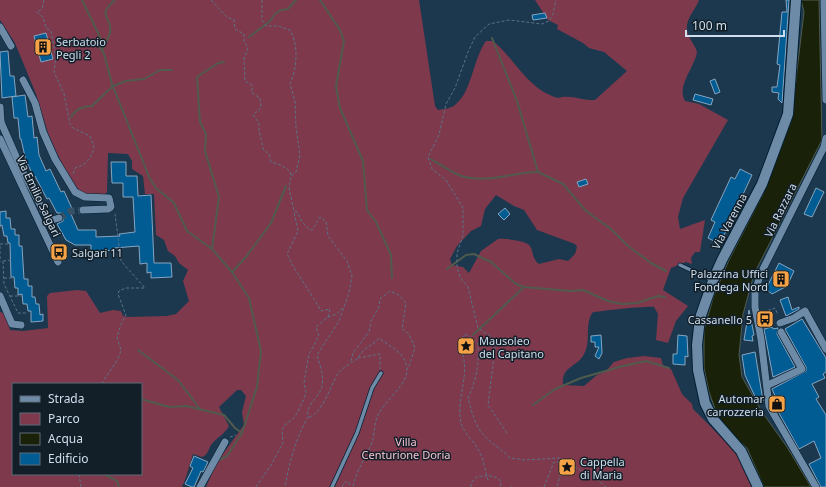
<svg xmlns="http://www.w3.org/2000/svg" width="826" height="487" viewBox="0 0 826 487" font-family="'Noto Sans',sans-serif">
	<rect width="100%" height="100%" fill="#1c384e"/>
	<path fill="#7f394c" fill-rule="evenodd" d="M0,0H419L435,106L438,110C444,109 451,109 456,104C472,91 473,59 486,41H493C516,60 528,90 558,98C571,94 582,101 595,100L627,71L604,52L589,48L583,43L557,29L558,25L548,20L535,0H699C695,11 683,21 688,34C690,40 695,45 697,52C695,67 676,86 685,101L699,104L728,120L683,198L678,217L680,229L705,220L700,252H695L691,258L692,264L686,262L671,268L663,290L688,306L676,321L668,343L656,340L658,314L654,307C648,306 594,311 592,313C584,327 592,342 583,356C576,367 561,367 563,385L584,386L597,375L605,372L614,362L627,358L644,356L661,358L663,366L671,369L682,394L692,404L693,409L734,450L743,463L753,487H206L217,462L244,425L242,412L246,396L241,390H237L219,407L229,426C225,434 216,438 211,445C208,450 208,455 202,457L193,454C189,466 187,476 182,487H0V312L4,313L10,330L23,331L48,328L47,296L50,293L77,290L86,291L100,313L113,310L121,311L123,316L127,317L167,316L176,314L189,301L183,281L188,270L179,263L175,256L168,251L164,240L156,235L154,194H145L143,176L132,169V161L128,154L108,153L107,192L104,195L81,194L62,164L48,133L36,94L15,43L0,20ZM496,195L514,206L524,210L537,230L575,244L577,247L575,254L568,261L559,259L539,264C531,258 534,250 529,245C526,241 504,238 498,239L481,251L469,273L463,267L452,265L450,259L457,246L471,231L481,226L485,209ZM13,384H141V474H13Z"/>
	<polygon fill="#192208" stroke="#505b4d" points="801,0 819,0 822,140 754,274 743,314 739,355 742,377 762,412 787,447 811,487 764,487 747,448 730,433 718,417 709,392 704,368 704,330 714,295 729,260 763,194 791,121 804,12"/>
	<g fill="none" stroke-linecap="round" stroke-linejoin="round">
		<g stroke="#505b4d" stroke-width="2">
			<polyline points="82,0 100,37 100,47 104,54 112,84 150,179 156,188 174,203 187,231 212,249 232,272 249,298 261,351 257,387 242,433 227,456 219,460"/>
			<polyline points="320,0 340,30 344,41 336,86 340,108 363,161 367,210 376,222 391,255 392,278"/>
			<polyline points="249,37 269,22 275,14 281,10 288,9 296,0"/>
			<polyline points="492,38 517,101 538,172 563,184 586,211 611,229 628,246 651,263 666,271"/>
			<path d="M102,50C104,45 109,38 110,32C113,17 95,17 115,0"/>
			<path d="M71,117C77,108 82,107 92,106L113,86L126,81L144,79L160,70H172"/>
			<path d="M431,159C441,165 451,172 461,176C487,184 512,172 538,172"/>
			<polyline points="212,249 219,197 205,151 206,134 200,122 197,77 218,63 224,62"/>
			<polyline points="447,269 466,255 474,254 491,262 516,284 524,287 570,291 583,290 608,301 622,304 637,303 658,296 665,297"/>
			<polyline points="232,272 246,257 271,223 286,186"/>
			<polyline points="473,335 524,287"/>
			<polyline points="138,350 178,380 200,409"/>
			<polyline points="141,399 169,407 186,406 224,415 235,428 242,433"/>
			<polyline points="533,405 555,389 581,378 623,366 646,361 669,368"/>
			<polyline points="104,474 117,481 119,487"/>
		</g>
	</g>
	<g fill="#015c93" stroke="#86a5c0">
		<polygon points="786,0 789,0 782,103 778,99 779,93 772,92 772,87 777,87 780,65 777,64 782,12 787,12"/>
		<polygon points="545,13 547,18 533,20 532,15"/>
		<polygon points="46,33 53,59 41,62 34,36"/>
		<polygon points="8,51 10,76 14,76 16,96 2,98 0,52"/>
		<polygon points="715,79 720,92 715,94 710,81"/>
		<polygon points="695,94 713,99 711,105 693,100"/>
		<polygon points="25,95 28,117 32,116 34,138 37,137 39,155 46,171 50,169 61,192 64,191 74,213 71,214 78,230 96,230 96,237 120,236 119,234 135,232 133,197 123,197 123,183 112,183 111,162 126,162 126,176 137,176 138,196 151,195 154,263 171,263 172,277 151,278 151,272 147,273 147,263 140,264 139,246 114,248 114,250 91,252 91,245 75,245 66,240 57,224 63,221 64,216 61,213 57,213 49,198 47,199 35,176 34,177 26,161 21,139 20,139 18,118 14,118 12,97"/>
		<polygon points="740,169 752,175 720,244 708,238 715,222 711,220 731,177 735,179"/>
		<polygon points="586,179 588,184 579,187 577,182"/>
		<polygon points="816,188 824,192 812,217 804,214"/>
		<polygon points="505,208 510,214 504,220 498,214"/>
		<polygon points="6,211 6,218 10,218 11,229 15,229 15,235 19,235 19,246 22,246 24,279 28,279 28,286 32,286 32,297 35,297 36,304 39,304 40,315 43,314 43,321 31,322 31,311 28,311 27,304 23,304 22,294 18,295 18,288 15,288 14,277 11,277 10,243 8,243 7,236 4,236 2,225 0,226 0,212"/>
		<polygon points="779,263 794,271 787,286 772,294 766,289"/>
		<polygon points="788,297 792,310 799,307 799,309 786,316 780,300"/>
		<polygon points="749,310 754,335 752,336 753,341 744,340"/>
		<polygon points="802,319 826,358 826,372 823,374 825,378 812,384 819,397 816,399 826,415 826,487 821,487 809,464 821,458 814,441 799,449 774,404 773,400 776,398 772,389 806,371 806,367 785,329"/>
		<polygon points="772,327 773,329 778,328 777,334 795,367 773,377 764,329"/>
		<polygon points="601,335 602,353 599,359 595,356 599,347 595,347 595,342 591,342 591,336"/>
		<polygon points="678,335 687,336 688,357 685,356 685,365 673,364 673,354 677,354"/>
		<polygon points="755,352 763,401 758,403 745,375 742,355"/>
		<polygon points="194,456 208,462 203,472 201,471 194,487 192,487 185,484 193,468 190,466"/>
	</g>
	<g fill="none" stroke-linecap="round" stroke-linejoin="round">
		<polyline stroke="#375166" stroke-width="7" stroke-dasharray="7 3.5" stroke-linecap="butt" points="59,218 71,211 83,210"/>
		<defs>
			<g id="lane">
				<polyline points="680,265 712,280"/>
				<polyline points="332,487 357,433 372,388 381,373"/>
			</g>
			<g id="street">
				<polyline points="824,0 826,100"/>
				<polyline points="0,27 11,46"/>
				<polyline points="23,80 35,103 43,132 55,159 75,192 85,197 109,198 111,207 108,209 83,210"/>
				<polyline points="0,107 1,122"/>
				<polyline points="0,120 22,170 47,218 52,220 59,218"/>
				<polyline points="0,139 58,262"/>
				<polyline points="0,296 12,324 21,325"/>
				<polyline points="780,323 794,318 805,311 826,349"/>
				<polyline points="768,385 802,369 781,332"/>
				<polyline points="200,487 225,442"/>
				<polyline points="816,487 769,406 761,339 755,307 755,293 760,275 824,147 826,138"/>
			</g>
			<polyline id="secondary" points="758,487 741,451 713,419 705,403 698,370 697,345 700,318 714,278 722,260 762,184 788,114 796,0"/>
		</defs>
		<use href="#lane" stroke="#031e33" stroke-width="5"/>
		<use href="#street" stroke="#031e33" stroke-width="8"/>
		<use href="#secondary" stroke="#031e33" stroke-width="12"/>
		<g stroke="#5b7286" stroke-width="1" stroke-dasharray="3 2" stroke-linecap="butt">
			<path d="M44,0L42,9L37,12L43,17L46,28L51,31L56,57L54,72L64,94L70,124L73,128L90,136L94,147C92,158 86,165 75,168L73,175"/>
			<path d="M211,0L227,17L234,20L235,29L244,34V41L248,48L244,59L245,81L252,85V93L260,98L261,108L253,115L259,123C258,132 262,139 263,149L269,154L271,162L281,165L290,171L291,176"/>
			<path d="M262,0V20L266,26H278L290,30C299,46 297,68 290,84L295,101L296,128L300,155L296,172L291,176L289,188L294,211L297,212L302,222L309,229L312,230L320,217L326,221L328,236L347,261L352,276L349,293L339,321L317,355C320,365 324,375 322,386C320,397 305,405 308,417C296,438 289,463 285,487"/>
			<polyline points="0,227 1,227"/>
			<polyline points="0,244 9,244"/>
			<polyline points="0,246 0,262"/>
			<polyline points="3,261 4,284 18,313 28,313"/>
			<polyline points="3,261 11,260"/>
			<polyline points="4,278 12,278"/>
			<polyline points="10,296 21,296"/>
			<polyline points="763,312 775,308 778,315"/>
			<polyline points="328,317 337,314 342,308"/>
			<polyline points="358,358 380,354 380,369"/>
			<polyline points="351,361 353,353 369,332 371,321 379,307 380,299 390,291 399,295 406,303 402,329 409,334 415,348 408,369"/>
			<path d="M102,384C107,372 118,364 121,350L117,338L121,324L126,315L118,294L119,291L126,288H145L121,261L115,214"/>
			<path d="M309,417C321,415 331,386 336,377C339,369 350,364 357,359C359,357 360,354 363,351C368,346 373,345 379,338C390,347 405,352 407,368C409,384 384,401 378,415C374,423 375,435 371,445C365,459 356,471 353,487"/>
			<polyline points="507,433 488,405 495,349 494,339 478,328 468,287 460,277 457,267 457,253 463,236 463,208 446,180 432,169 428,157 439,135 446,104 455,88 468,52 475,37 489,24 509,20 542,24 549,21 553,14 556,0"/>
			<polyline points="230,437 236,435"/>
			<polyline points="79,474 81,487"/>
			<path d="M488,480C485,471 484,459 479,451C473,439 461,432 460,417C458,392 472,369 459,345L464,335H468L478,344C479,365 477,378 468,398C471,410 475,426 484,435C491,444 502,449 510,458L526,460L559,458L599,481L606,487"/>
			<polyline points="256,487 271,465 283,443 282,430 285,425 295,417 304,399 306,392 304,383 309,354 319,336 316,327 328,317 330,309 321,311 319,307 293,266 287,254 298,231 294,212"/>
			<polyline points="342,487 345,482 349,482 350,487"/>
			<path d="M471,487V483L476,477C485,476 492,474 500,480L501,487"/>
			<polyline points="510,487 512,487"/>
			<polyline points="544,487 554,462 560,462 562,468 557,487"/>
		</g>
		<use href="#lane" stroke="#6d8ba6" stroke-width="3.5"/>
		<use href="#street" stroke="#6d8ba6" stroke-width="7"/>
		<use href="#secondary" stroke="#6d8ba6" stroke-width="10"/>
	</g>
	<defs>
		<symbol id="building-square" viewBox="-11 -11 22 22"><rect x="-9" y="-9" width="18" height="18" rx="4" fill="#f6a247" stroke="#121e28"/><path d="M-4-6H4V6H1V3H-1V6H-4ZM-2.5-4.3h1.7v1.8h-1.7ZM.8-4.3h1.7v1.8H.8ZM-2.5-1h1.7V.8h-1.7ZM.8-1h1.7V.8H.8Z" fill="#111"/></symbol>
		<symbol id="bus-square" viewBox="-11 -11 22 22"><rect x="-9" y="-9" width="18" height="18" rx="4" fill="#f6a247" stroke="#121e28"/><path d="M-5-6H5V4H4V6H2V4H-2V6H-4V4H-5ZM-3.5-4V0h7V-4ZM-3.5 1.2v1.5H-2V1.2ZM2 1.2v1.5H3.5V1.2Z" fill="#111"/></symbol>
		<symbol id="sight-square" viewBox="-11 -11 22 22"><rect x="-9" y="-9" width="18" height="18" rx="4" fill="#f6a247" stroke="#121e28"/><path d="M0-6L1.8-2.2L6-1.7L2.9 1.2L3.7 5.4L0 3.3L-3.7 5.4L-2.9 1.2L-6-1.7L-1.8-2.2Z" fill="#111"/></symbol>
		<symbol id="shop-square" viewBox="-11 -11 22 22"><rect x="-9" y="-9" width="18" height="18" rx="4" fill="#f6a247" stroke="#121e28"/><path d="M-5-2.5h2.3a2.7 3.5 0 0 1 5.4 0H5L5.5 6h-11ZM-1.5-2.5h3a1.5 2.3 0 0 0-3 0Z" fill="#111"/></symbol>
	</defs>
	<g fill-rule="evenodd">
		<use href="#building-square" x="33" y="37" width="20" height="20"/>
		<use href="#bus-square" x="49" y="242" width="20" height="20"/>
		<use href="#building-square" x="771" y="269" width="20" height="20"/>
		<use href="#bus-square" x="755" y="309" width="20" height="20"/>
		<use href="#sight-square" x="456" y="336" width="20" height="20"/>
		<use href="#shop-square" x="767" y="394" width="20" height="20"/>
		<use href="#sight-square" x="557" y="457" width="20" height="20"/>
	</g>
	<g text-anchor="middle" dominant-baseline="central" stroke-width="3" stroke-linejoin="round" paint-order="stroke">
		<g font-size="11" fill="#cfdfed" stroke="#121e28" text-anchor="start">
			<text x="56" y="41">Serbatoio<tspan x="56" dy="13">Pegli 2</tspan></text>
			<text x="72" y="252">Salgari 11</text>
			<text x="768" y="273" text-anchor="end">Palazzina Uffici<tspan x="768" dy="13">Fondega Nord</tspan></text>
			<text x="752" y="319" text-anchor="end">Cassanello 5</text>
			<text x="479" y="340">Mausoleo<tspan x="479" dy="13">del Capitano</tspan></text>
			<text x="764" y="398" text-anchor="end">Automar<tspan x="764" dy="13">carrozzeria</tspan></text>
			<text x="580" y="461">Cappella<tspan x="580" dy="13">di Maria</tspan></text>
		</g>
		<g font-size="11" fill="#cfdfed" stroke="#121e28">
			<text transform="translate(39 196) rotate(65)">Via Emilio Salgari</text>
			<text transform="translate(780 210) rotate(-64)">Via Razzara</text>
			<text transform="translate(729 221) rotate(-62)">Via Varenna</text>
		</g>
		<g font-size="11" fill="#f5c4ce" stroke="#121e28">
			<text x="406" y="441">Villa<tspan x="406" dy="13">Centurione Doria</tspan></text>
		</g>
	</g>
	<rect x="12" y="383" width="130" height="92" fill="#121e28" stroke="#5e6b77"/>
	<rect x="20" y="396" width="20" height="6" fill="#6d8ba6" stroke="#5e6b77"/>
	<text x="48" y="403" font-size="12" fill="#cfdfed">Strada</text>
	<rect x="20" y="413" width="20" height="12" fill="#7f394c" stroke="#5e6b77"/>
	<text x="48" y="423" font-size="12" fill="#cfdfed">Parco</text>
	<rect x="20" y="433" width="20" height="12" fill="#192208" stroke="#5e6b77"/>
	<text x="48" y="443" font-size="12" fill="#cfdfed">Acqua</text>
	<rect x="20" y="453" width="20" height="12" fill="#015c93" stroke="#5e6b77"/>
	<text x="48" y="463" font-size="12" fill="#cfdfed">Edificio</text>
	<path d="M686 30v6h98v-6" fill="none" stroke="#cfdfed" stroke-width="2"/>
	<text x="692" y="30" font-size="12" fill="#cfdfed" stroke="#121e28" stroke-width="3" paint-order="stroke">100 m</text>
</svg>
